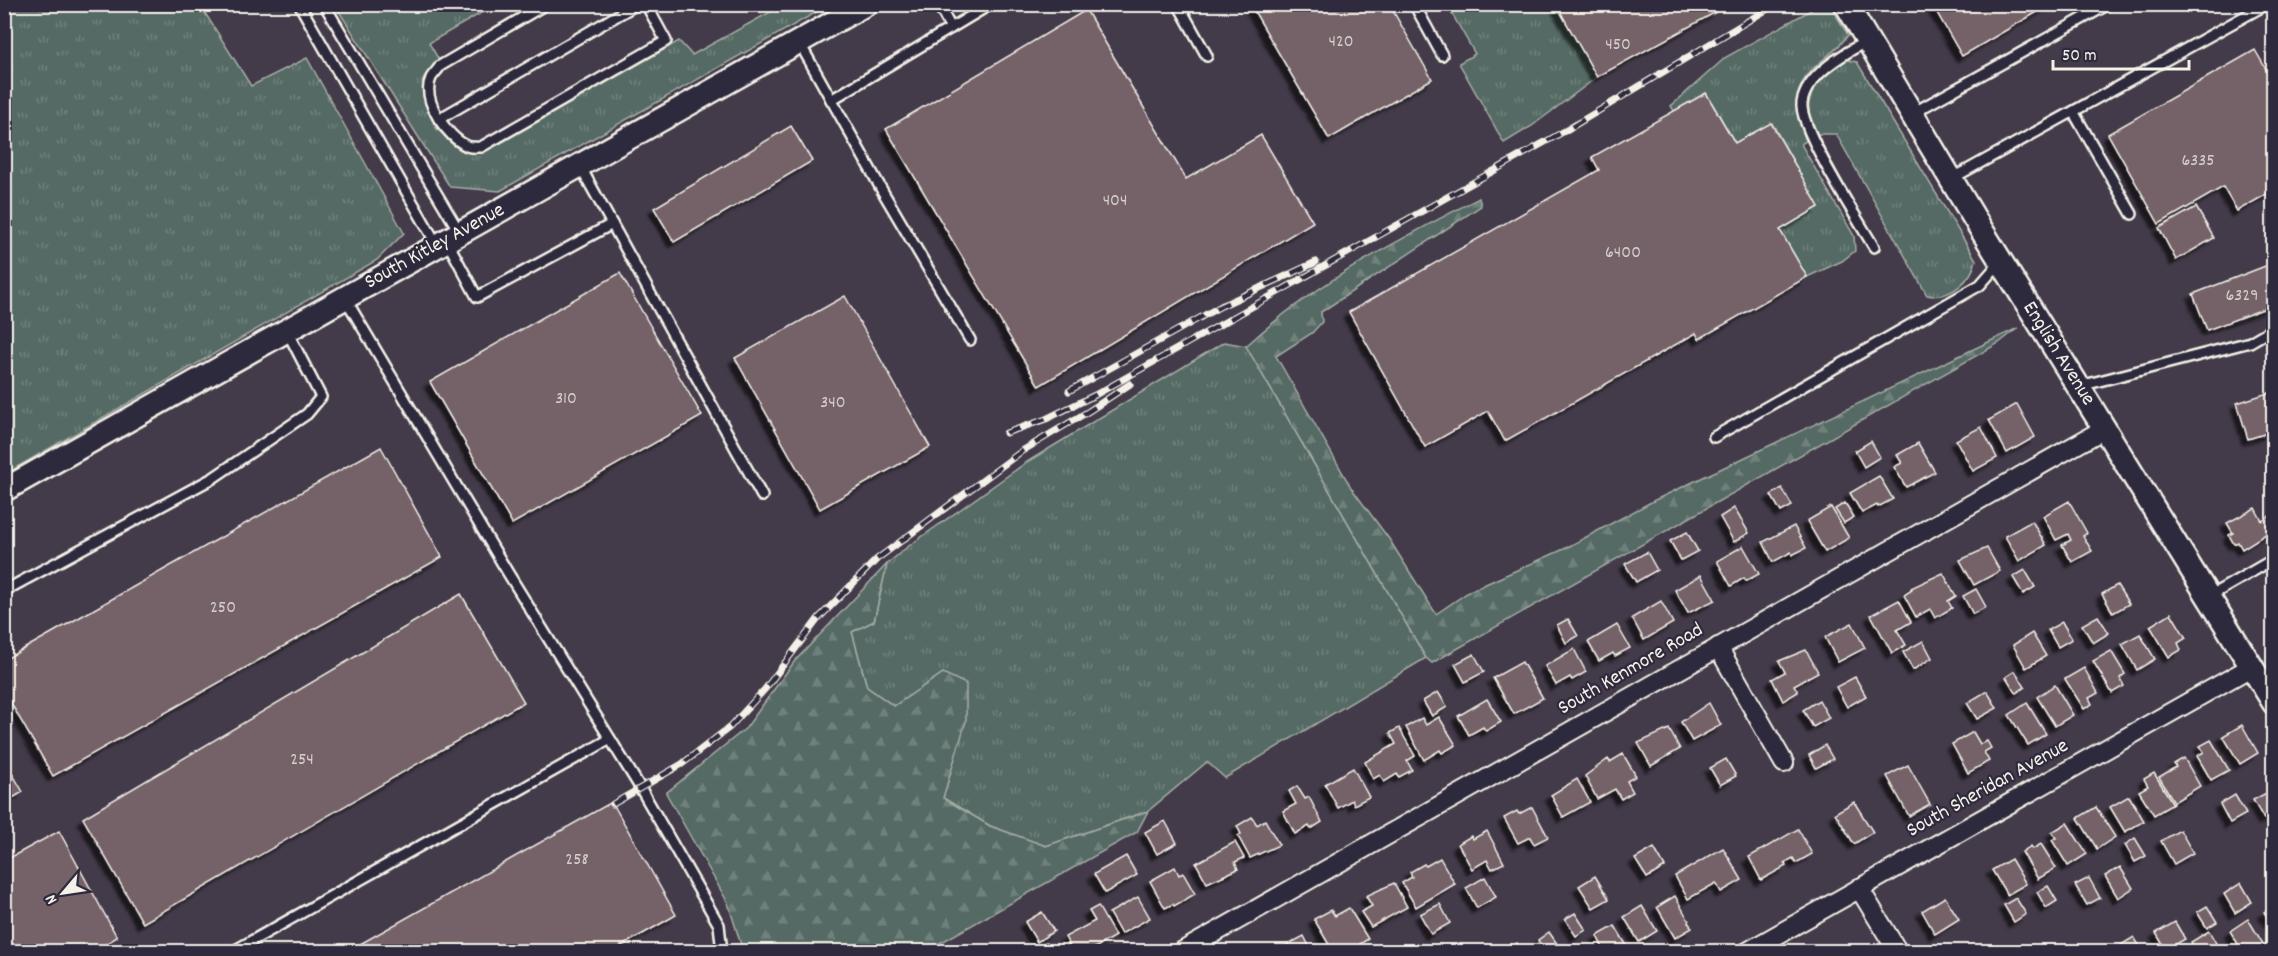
<svg xmlns="http://www.w3.org/2000/svg" width="2278" height="956" viewBox="0 0 2278 956" font-family="Dekko,sans-serif">
	<defs>
		<pattern id="grass-tufts" width="24" height="20" patternUnits="userSpaceOnUse" patternTransform="scale(1.5)"><rect width="24" height="20" fill="#566b65"/><path d="M3 7l-1-3M5 7V3M7 7l1-3M15 17l-1-3M17 17v-4M19 17l1-3" fill="none" stroke="#6f817b"/></pattern>
		<pattern id="forest-firs" width="22" height="20" patternUnits="userSpaceOnUse" patternTransform="scale(1.5)"><rect width="22" height="20" fill="#566b65"/><path d="M5 1l3.5 6h-7zM16 11l3.5 6h-7z" fill="#6f817b"/></pattern>
		<filter id="shadow"><feDropShadow dx="-5.5" dy="5.5" stdDeviation="1.5" flood-color="#0009"/></filter>
	</defs>
	<rect width="100%" height="100%" fill="#443b4a"/>
	<filter id="ink" filterUnits="userSpaceOnUse"><feTurbulence type="fractalNoise" baseFrequency=".0167" numOctaves="2"/><feDisplacementMap in="SourceGraphic" scale="12" xChannelSelector="R" yChannelSelector="G"/><feConvolveMatrix kernelMatrix="1 2 1 2 8 2 1 2 1" color-interpolation-filters="sRGB"/></filter>
	<g filter="url(#ink)">
		<g fill="url(#grass-tufts)" stroke="#a5aea6" stroke-width="1.5">
			<polygon points="5,4 200,5 251,86 307,58 404,233 377,260 5,474"/>
			<polygon points="335,5 495,5 429,43 439,60 424,80 427,109 438,130 457,146 475,153 492,148 679,41 692,55 783,5 829,5 500,191 450,187"/>
			<polygon points="1447,5 1556,5 1597,77 1532,126 1504,143 1459,63 1475,54"/>
			<path d="M1820,5H1830L1848,35C1837,51 1824,57 1811,71C1791,91 1797,118 1806,141L1801,144L1854,236L1855,251L1842,261L1807,277L1780,230L1819,207L1772,123L1735,143L1706,93L1674,111L1671,106L1726,57Z"/>
			<path d="M1848,60L1857,62L1976,260C1972,280 1950,300 1927,295L1836,134H1816C1813,127 1810,119 1809,111C1806,90 1829,64 1848,60Z"/>
			<polygon points="1224,342 1246,346 1426,658 1225,778 1207,762 1148,811 1046,846 990,826 943,798 965,721 943,673 894,706 867,687 852,632 874,621 887,564 906,548 1027,462"/>
		</g>
		<g fill="url(#forest-firs)" stroke="#a5aea6" stroke-width="1.5">
			<path d="M1479,198L1481,206L1321,312L1322,322L1312,333L1276,356L1352,489L1389,539L1436,614L1470,591L1564,549L1655,500L2018,328L1999,343L1432,663L1426,658L1246,346C1313,284 1398,240 1479,198Z"/>
			<polygon points="887,564 874,621 852,632 867,687 894,706 943,673 966,684 966,721 943,798 990,826 1046,846 1148,811 1137,832 926,951 743,951 728,903 666,793 746,728 794,662"/>
		</g>
		<g fill="#756269" stroke="#f4f1e8" stroke-width="1.5" filter="url(#shadow)">
			<polygon points="1250,4 1389,4 1432,79 1329,139"/>
			<polygon points="1556,4 1711,4 1716,12 1597,77"/>
			<polygon points="1932,4 2051,4 1962,56"/>
			<polygon points="1086,10 1186,179 1261,135 1313,222 1039,386 886,129"/>
			<polygon points="2255,50 2274,83 2274,190 2237,211 2223,187 2159,224 2108,134"/>
			<polygon points="1706,93 1735,143 1771,123 1819,207 1780,230 1807,277 1699,339 1696,333 1505,441 1488,411 1425,447 1349,312 1599,170 1592,157"/>
			<polygon points="791,126 812,161 674,242 654,208"/>
			<polygon points="2196,207 2214,238 2176,260 2159,228"/>
			<polygon points="2268,265 2274,280 2274,305 2207,330 2193,294"/>
			<polygon points="620,273 702,416 512,524 430,382"/>
			<polygon points="845,296 930,447 820,509 735,358"/>
			<polygon points="2274,391 2274,431 2248,439 2237,403"/>
			<polygon points="2017,404 2035,437 2007,453 1989,420"/>
			<polygon points="1981,427 1997,458 1973,471 1956,440"/>
			<polygon points="1871,441 1880,457 1864,467 1855,451"/>
			<polygon points="1918,443 1935,472 1906,487 1894,467 1902,463 1897,455"/>
			<polygon points="381,447 442,557 53,776 4,691 4,660"/>
			<polygon points="1879,476 1893,499 1878,507 1877,505 1862,513 1850,493"/>
			<polygon points="1782,488 1792,506 1781,512 1771,495"/>
			<polygon points="2069,501 2087,533 2083,536 2092,551 2072,562 2062,545 2071,540 2068,534 2056,540 2043,516"/>
			<polygon points="1845,503 1854,517 1844,523 1835,509"/>
			<polygon points="1831,507 1849,538 1825,552 1807,521"/>
			<polygon points="1734,508 1749,533 1734,542 1720,517"/>
			<polygon points="2255,508 2262,521 2271,515 2274,529 2242,549 2238,542 2234,544 2229,535 2233,533 2227,523"/>
			<polygon points="2032,521 2046,545 2019,561 2005,536"/>
			<polygon points="1794,526 1806,548 1792,555 1791,552 1773,562 1763,542"/>
			<polygon points="1687,532 1698,551 1681,560 1670,541"/>
			<polygon points="1743,546 1759,574 1746,581 1744,578 1731,586 1717,561"/>
			<polygon points="1987,548 2000,571 1974,585 1960,560"/>
			<polygon points="1647,552 1657,570 1636,582 1625,564"/>
			<polygon points="2025,570 2035,587 2023,594 2013,577"/>
			<polygon points="1943,573 1956,596 1948,601 1952,608 1935,618 1930,609 1916,617 1904,595 1912,590 1911,588"/>
			<polygon points="1701,575 1715,600 1688,613 1675,590"/>
			<polygon points="2117,585 2129,604 2113,613 2102,594"/>
			<polygon points="1976,589 1986,607 1973,614 1963,596"/>
			<polygon points="461,594 524,702 143,923 83,818"/>
			<polygon points="1899,600 1911,622 1897,630 1906,645 1892,653 1871,615"/>
			<polygon points="1661,601 1673,623 1644,640 1632,618"/>
			<polygon points="2171,613 2186,638 2178,643 2181,650 2169,657 2150,626"/>
			<polygon points="2098,616 2109,633 2093,643 2082,625"/>
			<polygon points="1568,619 1578,636 1566,643 1557,625"/>
			<polygon points="2062,622 2072,639 2058,647 2048,630"/>
			<polygon points="1852,623 1865,648 1838,662 1825,637"/>
			<polygon points="1617,625 1630,648 1615,656 1613,653 1599,661 1588,642"/>
			<polygon points="2032,633 2046,656 2026,668 2013,645"/>
			<polygon points="2140,634 2155,659 2137,670 2122,644"/>
			<polygon points="1923,641 1932,658 1913,670 1903,652"/>
			<polygon points="1574,649 1586,672 1572,680 1570,677 1556,685 1545,666"/>
			<polygon points="1806,650 1818,672 1794,685 1798,692 1783,701 1772,679 1785,672 1779,661"/>
			<polygon points="2111,651 2125,674 2120,678 2124,686 2112,693 2093,661"/>
			<polygon points="1474,654 1484,672 1465,682 1455,664"/>
			<polygon points="1522,662 1543,698 1514,714 1493,678"/>
			<polygon points="2084,668 2098,693 2089,698 2092,704 2084,709 2065,679"/>
			<polygon points="2015,671 2025,687 2016,693 2006,677"/>
			<polygon points="1855,677 1866,696 1847,707 1836,687"/>
			<polygon points="2055,685 2073,715 2055,726 2037,697"/>
			<polygon points="1987,691 1997,708 1977,719 1967,703"/>
			<polygon points="1438,692 1447,707 1432,716 1423,701"/>
			<polygon points="1487,699 1501,722 1486,731 1483,727 1469,735 1458,716"/>
			<polygon points="1819,700 1829,718 1813,727 1803,710"/>
			<polygon points="1709,703 1721,725 1692,741 1681,722"/>
			<polygon points="2027,703 2046,734 2028,745 2009,715"/>
			<polygon points="1439,717 1456,745 1442,753 1440,750 1424,760 1406,727 1422,718 1426,725"/>
			<polygon points="2242,725 2258,753 2240,764 2223,736"/>
			<polygon points="1399,728 1415,756 1407,761 1412,770 1399,777 1397,774 1384,782 1380,775 1373,779 1365,762 1396,744 1390,733"/>
			<polygon points="1669,729 1680,749 1651,766 1638,743"/>
			<polygon points="1973,732 1980,744 1987,741 1991,748 1984,752 1989,761 1968,773 1952,744"/>
			<polygon points="2211,740 2229,770 2211,780 2197,756 2204,752 2200,746"/>
			<polygon points="1825,745 1833,759 1816,768 1809,755"/>
			<polygon points="1623,754 1636,776 1627,781 1633,792 1621,799 1615,789 1597,799 1585,776 1608,759 1610,762"/>
			<polygon points="2184,758 2200,786 2174,802 2159,777 2176,767 2174,764"/>
			<polygon points="4,759 23,792 4,803"/>
			<polygon points="1726,759 1736,776 1720,785 1710,768"/>
			<polygon points="1908,765 1930,804 1909,816 1887,776"/>
			<polygon points="1353,768 1369,797 1354,805 1352,800 1338,808 1325,784"/>
			<polygon points="2154,773 2173,804 2154,815 2139,791 2148,786 2144,779"/>
			<polygon points="1577,779 1590,802 1563,817 1551,795"/>
			<polygon points="1297,786 1305,799 1309,797 1322,822 1311,829 1309,826 1295,834 1283,811 1296,804 1289,791"/>
			<polygon points="2272,790 2274,814 2264,819 2253,800"/>
			<polygon points="2235,795 2246,814 2230,823 2220,804"/>
			<polygon points="2129,796 2144,821 2125,832 2110,807"/>
			<polygon points="612,802 676,915 662,923 611,952 346,952"/>
			<polygon points="1854,802 1873,832 1854,844 1835,813"/>
			<polygon points="1532,807 1548,837 1534,844 1530,837 1518,843 1504,818 1517,811 1519,814"/>
			<polygon points="2096,807 2115,837 2097,849 2078,818"/>
			<polygon points="1252,817 1257,825 1265,820 1279,845 1250,858 1238,836 1241,834 1237,826"/>
			<polygon points="1165,821 1177,843 1157,854 1145,832"/>
			<polygon points="2067,823 2087,854 2068,866 2052,840 2056,838 2052,832"/>
			<polygon points="1798,829 1812,854 1796,863 1793,858 1784,863 1786,866 1761,880 1749,857"/>
			<polygon points="2180,830 2193,853 2174,864 2161,841"/>
			<polygon points="59,831 117,937 93,952 4,952 4,861"/>
			<polygon points="1487,831 1504,863 1492,869 1487,860 1472,869 1458,844 1471,836 1473,839"/>
			<polygon points="2135,838 2146,856 2135,862 2125,845"/>
			<polygon points="1235,842 1244,858 1235,862 1238,869 1207,883 1196,863"/>
			<polygon points="2041,844 2056,868 2038,879 2022,852 2031,846 2033,849"/>
			<polygon points="1654,848 1665,867 1647,878 1635,859"/>
			<polygon points="1723,848 1742,880 1721,892 1716,883 1688,899 1675,876"/>
			<polygon points="1126,856 1137,875 1105,893 1094,874"/>
			<polygon points="1440,858 1455,884 1416,907 1402,883 1412,877 1410,872 1424,864 1426,866"/>
			<polygon points="2011,859 2026,884 2007,895 1992,870"/>
			<polygon points="1175,867 1179,875 1183,873 1195,894 1174,906 1173,904 1165,908 1150,881"/>
			<polygon points="2120,867 2133,888 2118,898 2105,876"/>
			<polygon points="1595,876 1609,899 1593,908 1579,886"/>
			<polygon points="1485,877 1496,897 1477,908 1466,888"/>
			<polygon points="2089,878 2100,898 2087,905 2075,885"/>
			<polygon points="1394,883 1407,907 1371,927 1361,912 1372,906 1366,896"/>
			<polygon points="2241,883 2252,902 2235,913 2224,894"/>
			<polygon points="2048,886 2057,901 2046,908 2037,892"/>
			<polygon points="1675,896 1689,921 1688,922 1692,928 1675,938 1657,907"/>
			<polygon points="1138,897 1150,918 1121,934 1109,913"/>
			<polygon points="1945,897 1959,919 1935,934 1922,911"/>
			<polygon points="2016,898 2026,914 2014,922 2004,905"/>
			<polygon points="1440,904 1450,923 1431,934 1420,914"/>
			<polygon points="1098,906 1115,936 1088,952 1073,952 1065,937 1095,921 1089,911"/>
			<polygon points="1642,906 1657,931 1639,942 1624,917"/>
			<polygon points="2207,906 2217,922 2207,928 2197,912"/>
			<polygon points="2274,907 2274,927 2264,912"/>
			<polygon points="1349,908 1368,939 1360,944 1364,951 1325,952 1331,948 1314,919 1331,910 1335,916"/>
			<polygon points="1042,912 1054,931 1037,942 1025,922"/>
			<polygon points="1575,913 1586,930 1576,936 1565,919"/>
			<polygon points="2248,919 2265,947 2258,952 2243,952 2230,931"/>
			<polygon points="2175,922 2185,939 2166,950 2156,933"/>
			<polygon points="1615,926 1630,951 1629,952 1605,952 1597,936"/>
			<polygon points="2209,931 2221,952 2197,952 2191,942"/>
			<polygon points="1549,932 1560,948 1554,952 1545,952 1538,940"/>
			<polygon points="1304,936 1312,952 1278,952 1277,950"/>
			<polygon points="2134,937 2143,952 2118,952 2116,948"/>
			<polygon points="1046,943 1051,952 1031,952"/>
			<polygon points="1517,943 1522,952 1502,952"/>
			<polygon points="1009,946 1012,952 999,952"/>
		</g>
		<g fill="none" stroke-linecap="round" stroke-linejoin="round">
			<defs>
				<g id="service">
					<polyline points="299,4 437,245"/>
					<polyline points="324,4 460,233"/>
					<path d="M546,4L440,66C438,70 433,74 431,78C421,100 447,137 467,146C471,148 476,147 481,147L666,41L646,4"/>
					<polyline points="938,4 951,28 991,4"/>
					<polyline points="1178,4 1207,56"/>
					<polyline points="1414,4 1442,55"/>
					<path d="M1867,41C1845,53 1806,75 1802,103C1799,128 1858,220 1874,247"/>
					<polyline points="799,42 883,192 970,340"/>
					<polyline points="831,100 951,28"/>
					<polyline points="2074,113 2132,214"/>
					<polyline points="1911,114 2109,4"/>
					<polyline points="439,119 637,4"/>
					<polyline points="580,166 762,496"/>
					<polyline points="1951,179 2267,4"/>
					<polyline points="447,241 477,297 612,224"/>
					<polyline points="345,298 508,573 641,789 719,925 722,952"/>
					<polyline points="2080,386 2250,342 2274,328"/>
					<polyline points="1714,437 1980,285 2001,261"/>
					<polyline points="4,591 213,478 307,414 321,397 287,331"/>
					<polyline points="2208,597 2274,559"/>
					<polyline points="232,952 610,739"/>
				</g>
				<g id="minor">
					<polyline points="1718,647 1784,763"/>
					<polyline points="1859,888 1898,952"/>
					<polyline points="1181,952 2104,429"/>
					<polyline points="1747,952 2251,667"/>
				</g>
				<g id="tertiary">
					<polyline points="1846,4 1976,221 2274,703"/>
					<polyline points="4,490 866,4"/>
				</g>
			</defs>
			<use href="#service" stroke="#f4f1e8" stroke-width="14"/>
			<use href="#minor" stroke="#f4f1e8" stroke-width="22"/>
			<use href="#tertiary" stroke="#f4f1e8" stroke-width="27"/>
			<use href="#service" stroke="#2f2a3d" stroke-width="9"/>
			<use href="#minor" stroke="#2f2a3d" stroke-width="18"/>
			<use href="#tertiary" stroke="#2f2a3d" stroke-width="22"/>
			<defs>
				<g id="rail">
					<polyline points="1069,391 1221,306 1316,262"/>
					<polyline points="1006,433 1046,419 1095,395 1570,128 1776,4"/>
					<polyline points="613,804 682,764 730,727 765,689 818,619 877,559 1022,451 1089,411 1130,384"/>
				</g>
			</defs>
			<use href="#rail" stroke="#f4f1e8" stroke-width="7"/>
			<use href="#rail" stroke="#2f2a3d" stroke-width="4.5" stroke-dasharray="14" stroke-linecap="butt"/>
		</g>
	</g>
	<g text-anchor="middle" dominant-baseline="central" stroke-width="4.5" stroke-linejoin="round" paint-order="stroke">
		<g font-size="18" fill="#d4cdc8">
			<text x="1341" y="42">420</text>
			<text x="1618" y="45">450</text>
			<text x="2198" y="161">6335</text>
			<text x="1115" y="201">404</text>
			<text x="1623" y="253">6400</text>
			<text x="2242" y="296">6329</text>
			<text x="566" y="399">310</text>
			<text x="833" y="403">340</text>
			<text x="223" y="608">250</text>
			<text x="302" y="760">254</text>
			<text x="577" y="860">258</text>
		</g>
		<g font-size="21" fill="#f4f1e8" stroke="#2f2a3d">
			<text transform="translate(435 247) rotate(-29)">South Kitley Avenue</text>
			<text transform="translate(2058 354) rotate(58)">English Avenue</text>
			<text transform="translate(1631 670) rotate(-30)">South Kenmore Road</text>
			<text transform="translate(1988 789) rotate(-29)">South Sheridan Avenue</text>
		</g>
	</g>
	<rect width="2278" height="956" fill="none" stroke="#2f2a3d" stroke-width="24"/>
	<rect x="12" y="12" width="2254" height="932" fill="none" stroke="#f4f1e8" stroke-width="2" filter="url(#ink)"/>
	<g transform="translate(63 893) rotate(241)" stroke="#2f2a3d" stroke-width="4.5" paint-order="stroke">
	<path d="M0-4.5L10 22L0 15L-10 22Z" fill="#f4f1e8"/>
	<text y="-9" font-size="16" font-weight="bold" text-anchor="middle" fill="#f4f1e8">N</text>
	</g>
	<path d="M2053 60v9h136v-9" fill="none" stroke="#f4f1e8" stroke-width="3"/>
	<text x="2062" y="60" font-size="18" fill="#f4f1e8" stroke="#2f2a3d" stroke-width="4.5" paint-order="stroke">50 m</text>
</svg>
